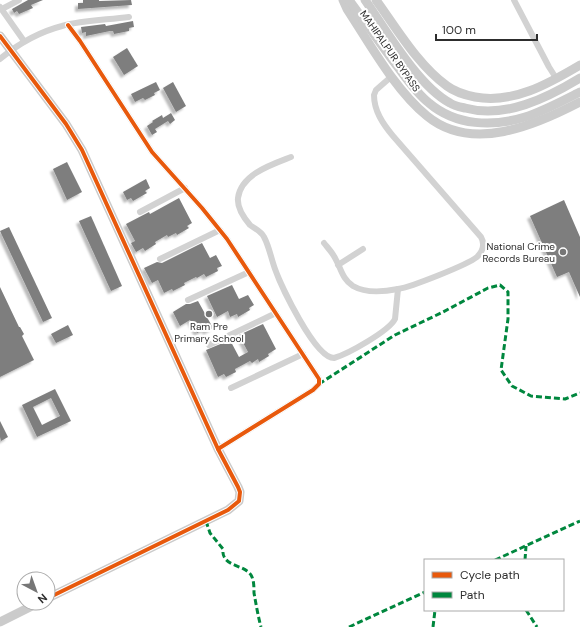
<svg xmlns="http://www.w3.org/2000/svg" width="580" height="627" viewBox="0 0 580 627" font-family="'DM Sans',sans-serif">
	<defs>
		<filter id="shadow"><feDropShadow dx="-3" dy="3" stdDeviation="1" flood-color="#0004"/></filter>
	</defs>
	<rect width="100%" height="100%" fill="#fff"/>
	<g fill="#7e7e7e" fill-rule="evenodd" filter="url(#shadow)">
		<polygon points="28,0 43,0 31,5 33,8 19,14 17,11 14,13 12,9"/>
		<polygon points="83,0 99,0 99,1 131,0 132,5 78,9 78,3 83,3"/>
		<polygon points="133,21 134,27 129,28 129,31 114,34 113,31 110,31 86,36 86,32 82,33 81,27 105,24 106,26"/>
		<polygon points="127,48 138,66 124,75 113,57"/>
		<polygon points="156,82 160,90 154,93 155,95 145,100 143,98 135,102 131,94"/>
		<polygon points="173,82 186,106 176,112 163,88"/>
		<polygon points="171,113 175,120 170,124 168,121 155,129 157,132 152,135 147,126 153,122 152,121 162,115 163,118"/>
		<polygon points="67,162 82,192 67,200 53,169"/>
		<polygon points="146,179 150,188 145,191 147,193 133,201 131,198 127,200 123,192"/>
		<polygon points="179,198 192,223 187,226 189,228 177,235 176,233 168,237 167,235 155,242 156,244 145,251 143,248 136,252 131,243 135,241 126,224 149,212 150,214"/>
		<polygon points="564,200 580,237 580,297 569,272 557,277 530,216"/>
		<polygon points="91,216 122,286 111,291 79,221"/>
		<polygon points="9,227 52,318 43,322 0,231"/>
		<polygon points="202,243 210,258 216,255 222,266 217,268 218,271 206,277 204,274 197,278 196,277 184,283 185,285 173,291 172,289 164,293 158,280 152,283 144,268 157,262 162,263"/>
		<polygon points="232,285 239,299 248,295 254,305 249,308 250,310 238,317 237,314 230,317 228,311 217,317 207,296"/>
		<polygon points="0,287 19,327 20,327 24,334 22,336 34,360 0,377"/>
		<polygon points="198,301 213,328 206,332 205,329 197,333 190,320 180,326 173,312 186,304 190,304"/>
		<polygon points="263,324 276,349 268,354 269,356 259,362 258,359 252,363 250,361 235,369 236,372 226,377 224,374 218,377 206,350 230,340 239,357 248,352 239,335"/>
		<polygon points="68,325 73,335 56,343 51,334"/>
		<path d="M55,389L71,421L37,437L22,405ZM51,398L60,416L42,425L33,407Z"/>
		<polygon points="0,421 8,437 1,441 0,437"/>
	</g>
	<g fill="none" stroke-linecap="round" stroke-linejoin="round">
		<g stroke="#d2d2d2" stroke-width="6">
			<polyline points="514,0 549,67 556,78"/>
			<polyline points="0,7 24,41"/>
			<polyline points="2,9 19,0"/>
			<polyline points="68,25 80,41 152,152 202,208 227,239 319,379 319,384 313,390 218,449"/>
			<path d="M0,59C18,44 39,32 62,26C83,20 107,20 129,17"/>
			<path d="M291,157C273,164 241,174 238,198C237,207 244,218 250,225C255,229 261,231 264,237C269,246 271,258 275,269C281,286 315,358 334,358C348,354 389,331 395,319L398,289"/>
			<polyline points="140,212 185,188"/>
			<path d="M324,243C328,248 332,252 335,258C341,268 342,279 353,286C365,293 383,292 398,289C411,287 467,265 477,257C483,251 485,244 481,237L393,136C383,124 374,111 374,95L376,90L392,76"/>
			<polyline points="160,259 220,230"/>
			<polyline points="338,265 363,249"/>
			<polyline points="188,300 249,272"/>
			<polyline points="209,345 276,313"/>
			<polyline points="231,388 303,354"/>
		</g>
		<g stroke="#cbcbcb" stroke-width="9">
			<path d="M343,0L347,9C370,44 395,90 427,116C472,153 536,125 580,102"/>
			<path d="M349,0C364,21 379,41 394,62C405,76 415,92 429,103C456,126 493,127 525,117C544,111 562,101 580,92"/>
			<path d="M365,0C386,30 418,86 450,103C454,106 460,107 465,108C505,119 547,98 580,78"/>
			<path d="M376,0C397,29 418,65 447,86C455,92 465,95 475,97C513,104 548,84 580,65"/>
			<polyline points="0,36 66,124 82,150 218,449 238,487 240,492 239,501 228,510 48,598"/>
			<polyline points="0,622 38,603"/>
		</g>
		<g stroke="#00873e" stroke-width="3" stroke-dasharray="6 3" stroke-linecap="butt">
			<polyline points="319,384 395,335 443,312 488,288 500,285 508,292 508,319 501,370 512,386 531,396 565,399 580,393"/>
			<path d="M206,521L210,533L223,549C221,567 244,564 251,575C254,580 254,587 254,593C256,604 258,616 261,627"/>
			<polyline points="495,560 580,521"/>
			<polyline points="525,560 526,546"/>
			<polyline points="526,610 537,627"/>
			<polyline points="349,627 425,592"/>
			<polyline points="433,627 435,610"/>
		</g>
		<defs>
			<g id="cycleway">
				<polyline points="68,25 80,41 152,152 202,208 227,239 319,379 319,384 313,390 218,449"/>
				<polyline points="0,36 66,124 82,150 218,449 238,487 240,492 239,501 228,510 48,598"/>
			</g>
		</defs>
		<use href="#cycleway" stroke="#fff" stroke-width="6"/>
		<use href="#cycleway" stroke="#e8590c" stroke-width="4"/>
	</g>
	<g fill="#767676" stroke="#fff" stroke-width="1.5">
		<circle cx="563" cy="252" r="4"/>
		<circle cx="209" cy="314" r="4"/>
	</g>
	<g text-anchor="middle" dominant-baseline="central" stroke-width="4" stroke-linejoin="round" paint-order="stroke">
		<g font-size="10" fill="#2d2d2d" stroke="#fff">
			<text transform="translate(390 51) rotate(55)">MAHIPALPUR BYPASS</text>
		</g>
		<g font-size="10" fill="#2d2d2d" stroke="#fff" text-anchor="end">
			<text x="555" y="246">National Crime<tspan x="555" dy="12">Records Bureau</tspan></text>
			<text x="209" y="326" text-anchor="middle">Ram Pre<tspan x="209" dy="12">Primary School</tspan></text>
		</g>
	</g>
	<rect x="424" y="559" width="140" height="52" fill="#ffffff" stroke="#ababab"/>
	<rect x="432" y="572" width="20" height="6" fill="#e8590c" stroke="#ababab"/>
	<text x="460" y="579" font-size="12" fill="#2d2d2d">Cycle path</text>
	<rect x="432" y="592" width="20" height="6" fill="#00873e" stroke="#ababab"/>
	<text x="460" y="599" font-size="12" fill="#2d2d2d">Path</text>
	<g transform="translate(36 591) rotate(139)"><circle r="19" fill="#ffffff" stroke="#ababab"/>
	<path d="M0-3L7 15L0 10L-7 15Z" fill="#767676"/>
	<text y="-6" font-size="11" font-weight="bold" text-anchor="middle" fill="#2d2d2d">N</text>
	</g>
	<path d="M436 34v6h101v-6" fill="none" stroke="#2d2d2d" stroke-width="2"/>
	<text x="442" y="34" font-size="12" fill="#2d2d2d" stroke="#ffffff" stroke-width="3" paint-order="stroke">100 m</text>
</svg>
